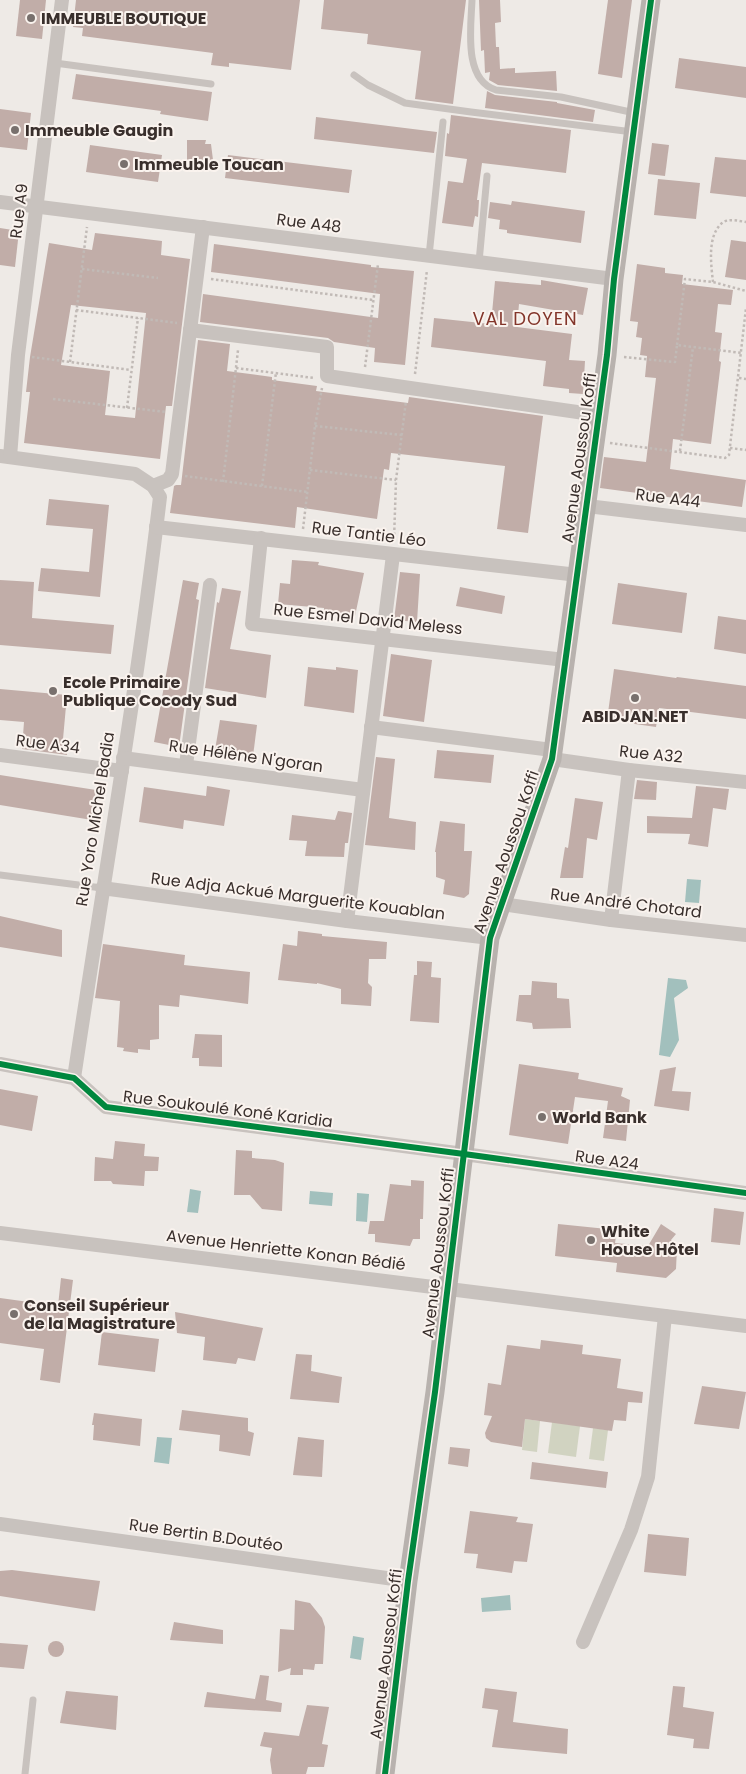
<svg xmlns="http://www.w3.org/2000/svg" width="746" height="1774" viewBox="0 0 746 1774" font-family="Poppins,sans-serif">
	<rect width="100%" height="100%" fill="#eeeae6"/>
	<g fill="#d1d3c1">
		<polygon points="525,1419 540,1421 537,1452 522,1450"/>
		<polygon points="552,1422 580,1426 576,1457 548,1453"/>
		<polygon points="593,1428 608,1430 604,1461 589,1459"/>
	</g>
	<g fill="#a2c0bd">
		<polygon points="687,879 701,880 699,903 685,902"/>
		<polygon points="668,978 686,980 688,988 674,998 679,1040 670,1057 659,1055"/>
		<polygon points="190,1189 201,1191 198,1213 187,1212"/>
		<polygon points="310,1191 333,1193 332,1206 309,1204"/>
		<polygon points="357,1193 369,1194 367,1222 356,1221"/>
		<polygon points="157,1437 172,1438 169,1464 154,1462"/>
		<polygon points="510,1595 511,1610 482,1612 481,1598"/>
		<polygon points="353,1636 364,1638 361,1660 350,1658"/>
	</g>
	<g fill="#c1ada8" fill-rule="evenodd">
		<polygon points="20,0 46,0 42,39 16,36"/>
		<polygon points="76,0 300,0 291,70 229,63 229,67 211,65 213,53 82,36 83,28 73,27"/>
		<polygon points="324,0 466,0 453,104 415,99 421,51 367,44 368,34 321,29"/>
		<polygon points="479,0 500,0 501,22 495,23 496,47 499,47 500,69 515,68 515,73 556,71 557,91 498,85 489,80 490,72 485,73 484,50 481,51"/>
		<polygon points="608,0 632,0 622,78 598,74"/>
		<polygon points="679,58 746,67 746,98 675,88"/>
		<polygon points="76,74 212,92 208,121 160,114 161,111 72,99"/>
		<polygon points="487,91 495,95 557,102 557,103 595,110 593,122 485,108"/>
		<polygon points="0,109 31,113 27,150 0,147"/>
		<polygon points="451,115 571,130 566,173 482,163 477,200 479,200 478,217 475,216 473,227 442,223 448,181 463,183 467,159 445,156 447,133 449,134"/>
		<polygon points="316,117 437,132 434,153 314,139"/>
		<polygon points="187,140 206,140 205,144 211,144 213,160 202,161 202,162 187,162"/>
		<polygon points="652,143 669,145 665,176 648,174"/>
		<polygon points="90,145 162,155 158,182 86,172"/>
		<polygon points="228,155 352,170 349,193 225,178"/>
		<polygon points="715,157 746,160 746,197 710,193"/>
		<polygon points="658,179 700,183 696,219 654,215"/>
		<polygon points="512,201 585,211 581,243 507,233 507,230 499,229 500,220 488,218 490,202 511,205"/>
		<polygon points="0,228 19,231 15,267 0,265"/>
		<path d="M95,233L162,241L161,255L190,259L172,406H166L160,459L24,443L30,392H26L30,357L49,243L92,250ZM71,305L146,313L135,418L105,415L110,371L61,365Z"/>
		<polygon points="731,240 746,242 746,280 725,277"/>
		<polygon points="214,244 371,265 371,267 414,271 405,365 374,362 375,348 334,342 328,338 200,322 203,294 378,318 380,294 211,272"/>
		<polygon points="637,264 665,268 665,273 683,275 682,284 733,290 731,305 718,304 715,332 722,333 719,361 721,362 711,444 673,439 670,469 746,480 742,507 600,488 604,457 646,462 656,378 645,377 647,356 640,355 642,338 636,337 638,322 630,321"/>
		<polygon points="541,280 588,288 583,315 519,304 517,327 572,334 569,360 585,361 583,394 569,393 569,389 543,386 546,361 431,347 434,318 491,324 495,281 541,285"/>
		<polygon points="198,340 230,344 227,371 272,377 272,380 317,386 316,391 408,403 409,397 543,416 528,533 497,529 505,466 391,453 389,470 384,469 377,519 297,507 295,528 170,513 174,486 176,485 181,485"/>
		<polygon points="49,499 109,505 100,597 38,591 41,568 89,572 93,529 46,525"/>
		<polygon points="292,560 319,562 318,565 364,573 355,616 324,610 324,608 278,604 280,583 290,584"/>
		<polygon points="400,572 420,574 417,622 394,620"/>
		<polygon points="0,580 34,582 32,618 114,625 111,654 0,645"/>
		<polygon points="183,580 199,583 196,599 199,600 179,747 154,742"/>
		<polygon points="618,583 687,593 682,633 612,624"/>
		<polygon points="460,587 505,596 502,614 456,606"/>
		<polygon points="222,588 241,591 230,649 271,655 266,698 205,688 217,602 219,603"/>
		<polygon points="718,616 746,620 746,654 714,649"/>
		<polygon points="391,654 432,660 424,722 383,716"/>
		<polygon points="308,667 336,670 336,667 358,670 354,713 304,706"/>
		<polygon points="614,669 676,678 677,677 746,686 746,719 659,708 656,727 607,720"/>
		<polygon points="0,689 67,695 63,739 68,739 67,755 22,749 24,722 0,720"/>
		<polygon points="220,720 257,725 253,756 215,750"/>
		<polygon points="437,750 494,755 491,783 434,778"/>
		<polygon points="376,757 395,759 389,818 416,822 415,850 365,845"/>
		<polygon points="0,775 96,790 92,820 0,805"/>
		<polygon points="637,780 657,782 656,800 634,799"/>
		<polygon points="207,786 230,790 224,826 184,820 183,829 139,822 144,787 206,796"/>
		<polygon points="696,786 729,789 726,810 713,808 708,847 688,844 690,834 647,833 647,816 692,818"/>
		<polygon points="575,798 603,802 597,840 587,838 583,878 560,878 565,847 568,848"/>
		<polygon points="338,811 352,813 348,843 345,843 344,857 305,856 307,841 289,840 292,815 335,820"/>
		<polygon points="440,821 465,824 464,851 472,851 469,894 464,898 443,894 445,880 436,877 436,852 435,852"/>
		<polygon points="0,916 62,930 62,957 0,947"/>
		<polygon points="298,931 322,934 322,936 387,942 386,959 369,959 368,983 372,987 371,1006 341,1004 341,989 317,983 317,984 278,980 283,944 297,946"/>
		<polygon points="103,944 185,955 184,965 250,972 248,1004 180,995 179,1007 159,1005 159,1039 150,1040 150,1050 138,1049 138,1053 123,1051 124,1048 117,1047 120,1001 95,998"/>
		<polygon points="417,961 432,962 431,977 441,978 439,1023 410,1021 414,975 417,975"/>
		<polygon points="532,981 557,983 557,998 569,999 571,1028 533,1029 532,1023 516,1021 519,995 531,995"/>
		<polygon points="195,1034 222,1035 222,1067 199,1066 199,1058 192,1058"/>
		<polygon points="519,1064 579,1073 578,1079 623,1088 621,1096 630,1100 626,1141 603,1138 608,1101 575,1097 568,1144 509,1135"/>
		<polygon points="676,1067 672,1091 691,1092 689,1111 654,1106 660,1070"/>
		<polygon points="0,1089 38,1096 32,1131 0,1125"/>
		<polygon points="115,1141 145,1144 144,1156 159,1157 158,1171 145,1171 144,1186 113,1184 111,1181 94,1181 95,1157 113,1159"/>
		<polygon points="236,1150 252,1151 252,1158 275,1160 284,1163 282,1211 262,1209 250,1195 234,1195"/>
		<polygon points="411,1180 424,1181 423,1219 420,1219 420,1239 413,1239 410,1246 375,1242 375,1234 368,1234 370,1221 384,1221 390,1184 411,1186"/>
		<polygon points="714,1208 744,1212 740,1245 711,1242"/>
		<polygon points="558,1224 617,1230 615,1243 648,1246 661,1224 676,1234 671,1240 677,1247 676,1269 666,1278 616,1272 617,1263 555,1256"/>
		<polygon points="61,1278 73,1280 60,1383 40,1380 44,1349 0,1343 0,1298 58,1306"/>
		<polygon points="175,1312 263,1328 255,1361 238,1358 236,1364 203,1360 205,1337 177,1333"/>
		<polygon points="102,1332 159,1339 155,1372 98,1365"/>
		<polygon points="541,1340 583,1345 582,1354 621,1359 617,1388 643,1392 642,1403 628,1402 626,1421 614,1420 612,1431 525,1419 522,1447 491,1442 486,1438 485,1433 492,1416 484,1415 488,1383 501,1385 507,1345 540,1349"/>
		<polygon points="296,1354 312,1355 311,1371 342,1377 339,1403 290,1399"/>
		<polygon points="702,1386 746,1392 739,1429 694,1424"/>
		<polygon points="182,1410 248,1418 248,1431 254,1433 250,1456 219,1451 220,1435 179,1430"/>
		<polygon points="94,1413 142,1419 140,1446 93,1440 94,1425 92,1425"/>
		<polygon points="298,1437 324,1440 322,1477 293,1475"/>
		<polygon points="450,1447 470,1449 468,1467 448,1464"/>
		<polygon points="532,1462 608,1472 606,1488 530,1479"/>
		<polygon points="470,1511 518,1517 516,1522 533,1524 527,1562 514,1561 512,1573 476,1568 478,1554 464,1553"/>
		<polygon points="648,1534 689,1538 686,1576 644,1572"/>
		<polygon points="12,1570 100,1581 95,1611 0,1596 0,1571"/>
		<polygon points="295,1600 310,1603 322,1618 325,1627 323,1664 315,1664 314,1670 303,1669 303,1675 290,1675 291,1668 278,1672 280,1629 294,1630"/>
		<polygon points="174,1622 223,1630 223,1644 170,1640"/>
		<circle cx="56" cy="1649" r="8"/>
		<polygon points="0,1643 28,1645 24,1669 0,1667"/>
		<polygon points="260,1675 269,1676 266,1700 282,1703 281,1712 204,1707 207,1692 255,1699"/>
		<polygon points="673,1686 685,1687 683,1707 714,1712 709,1749 693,1748 694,1739 667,1735"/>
		<polygon points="485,1688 517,1692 513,1722 568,1729 567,1754 492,1747 498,1710 482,1708"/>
		<polygon points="66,1691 118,1696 116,1730 60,1723"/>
		<polygon points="307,1705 329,1707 322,1744 328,1745 324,1767 308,1767 306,1774 272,1774 270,1760 272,1748 260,1746 264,1732 299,1736"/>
	</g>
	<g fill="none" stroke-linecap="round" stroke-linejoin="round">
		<g stroke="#c1bab6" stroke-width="2.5" stroke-dasharray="2.5 2.5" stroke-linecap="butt">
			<polyline points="82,269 158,278"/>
			<polyline points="211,279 373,300"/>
			<path d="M713,282C711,264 707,236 722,223C728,218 739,221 746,222"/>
			<polyline points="76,310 177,323"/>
			<polyline points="677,345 685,279 713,282 746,291"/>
			<polyline points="32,357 131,370"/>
			<polyline points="624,357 675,362 677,345 742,353"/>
			<polyline points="70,362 87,227"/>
			<polyline points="365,367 378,264"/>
			<polyline points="236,368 314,378"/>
			<polyline points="415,374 427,270"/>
			<polyline points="739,378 746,379"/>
			<polyline points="53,399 166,412"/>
			<polyline points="127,408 138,318"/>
			<polyline points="315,426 402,435"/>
			<polyline points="610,443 725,458 729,455 746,308"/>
			<polyline points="730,448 746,450"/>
			<polyline points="680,451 693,347"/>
			<polyline points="310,470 396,480"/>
			<polyline points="185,476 307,492"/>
			<polyline points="223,482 238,350"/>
			<polyline points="262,486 276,372"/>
			<polyline points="303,529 315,426 322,388"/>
			<polyline points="394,540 396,480 406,401"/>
		</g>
		<g stroke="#c8c2be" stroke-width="7">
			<path d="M472,0C471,27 463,80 496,90L561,97L635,113"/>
			<polyline points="55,63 211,84"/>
			<polyline points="354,75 368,85 405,103 471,112 633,132"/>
			<polyline points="429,256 443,122"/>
			<polyline points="479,262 487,176"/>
			<polyline points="0,875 102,888"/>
			<polyline points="25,1774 33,1700"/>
		</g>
		<g stroke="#c8c2be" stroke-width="14">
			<polyline points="0,202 614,279"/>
			<polyline points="190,330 327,347 327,376 598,415"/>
			<path d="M0,456L135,474L153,486L160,497C137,691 103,884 74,1078"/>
			<polyline points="10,457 18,355 62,0"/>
			<polyline points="153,486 168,480 172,474 203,227"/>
			<polyline points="587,506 746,525"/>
			<polyline points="156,527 578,575"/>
			<polyline points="261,538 252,624 565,660"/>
			<polyline points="371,727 552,750"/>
			<polyline points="0,755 122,771"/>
			<polyline points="123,758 363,790"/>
			<polyline points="552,759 629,770 746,782"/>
			<polyline points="186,765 210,585"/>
			<polyline points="102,888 347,921 490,938"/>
			<polyline points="502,904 611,920 746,935"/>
			<polyline points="611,920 629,770"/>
			<polyline points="347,921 393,555"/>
			<polyline points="0,1064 74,1078 106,1107 464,1154 746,1193"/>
			<polyline points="0,1233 746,1326"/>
			<polyline points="0,1524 408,1581"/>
			<polyline points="583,1642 631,1530 648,1477 665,1316"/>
		</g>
		<polyline stroke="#b8b2ae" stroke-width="19" points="385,1774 408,1581 435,1392 490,938 552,759 607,355 614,279 651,0"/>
		<defs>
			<g id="cycleway">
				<polyline points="0,1064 74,1078 106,1107 464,1154 746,1193"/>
				<polyline points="385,1774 408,1581 435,1392 490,938 552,759 607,355 614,279 651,0"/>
			</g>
		</defs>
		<use href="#cycleway" stroke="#faf3ee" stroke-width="9"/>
		<use href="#cycleway" stroke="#00873e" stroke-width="6"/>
	</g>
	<g fill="#78706d" stroke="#faf3ee" stroke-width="2">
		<circle cx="31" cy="18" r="5"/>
		<circle cx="15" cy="130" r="5"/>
		<circle cx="124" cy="164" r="5"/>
		<circle cx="53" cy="691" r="5"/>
		<circle cx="635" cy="698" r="5"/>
		<circle cx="542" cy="1117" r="5"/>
		<circle cx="591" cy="1240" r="5"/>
		<circle cx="14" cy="1314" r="5"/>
	</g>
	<g text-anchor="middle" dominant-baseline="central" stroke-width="4" stroke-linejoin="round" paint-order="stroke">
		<g font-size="16" font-weight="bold" fill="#392f2c" stroke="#faf3ee" text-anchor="start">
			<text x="41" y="18">IMMEUBLE BOUTIQUE</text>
			<text x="25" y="130">Immeuble Gaugin</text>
			<text x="134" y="164">Immeuble Toucan</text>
			<text x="63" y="682">Ecole Primaire<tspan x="63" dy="18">Publique Cocody Sud</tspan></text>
			<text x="635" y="716" text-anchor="middle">ABIDJAN.NET</text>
			<text x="552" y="1117">World Bank</text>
			<text x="601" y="1231">White<tspan x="601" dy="18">House Hôtel</tspan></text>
			<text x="24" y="1305">Conseil Supérieur<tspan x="24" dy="18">de la Magistrature</tspan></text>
		</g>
		<g font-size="16" fill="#392f2c" stroke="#faf3ee">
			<text transform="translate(19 211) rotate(-83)">Rue A9</text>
			<text transform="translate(309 223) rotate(7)">Rue A48</text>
			<text transform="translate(579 458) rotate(-82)">Avenue Aoussou Koffi</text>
			<text transform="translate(668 498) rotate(7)">Rue A44</text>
			<text transform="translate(369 534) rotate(7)">Rue Tantie Léo</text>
			<text transform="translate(368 619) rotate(6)">Rue Esmel David Meless</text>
			<text transform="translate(48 744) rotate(7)">Rue A34</text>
			<text transform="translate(651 754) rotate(6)">Rue A32</text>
			<text transform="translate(246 756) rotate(8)">Rue Hélène N'goran</text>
			<text transform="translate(95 819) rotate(-81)">Rue Yoro Michel Badia</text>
			<text transform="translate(506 852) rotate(-71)">Avenue Aoussou Koffi</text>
			<text transform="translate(298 896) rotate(7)">Rue Adja Ackué Marguerite Kouablan</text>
			<text transform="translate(626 903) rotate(7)">Rue André Chotard</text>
			<text transform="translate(228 1109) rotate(7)">Rue Soukoulé Koné Karidia</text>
			<text transform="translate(607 1160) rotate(8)">Rue A24</text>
			<text transform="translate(286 1250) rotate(7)">Avenue Henriette Konan Bédié</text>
			<text transform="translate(438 1253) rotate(-83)">Avenue Aoussou Koffi</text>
			<text transform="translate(206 1535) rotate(8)">Rue Bertin B.Doutéo</text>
			<text transform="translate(386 1654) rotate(-83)">Avenue Aoussou Koffi</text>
		</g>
		<g font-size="18" letter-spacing="1" fill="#83352a" stroke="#faf3ee">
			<text x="525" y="318">VAL DOYEN</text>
		</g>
	</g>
</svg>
